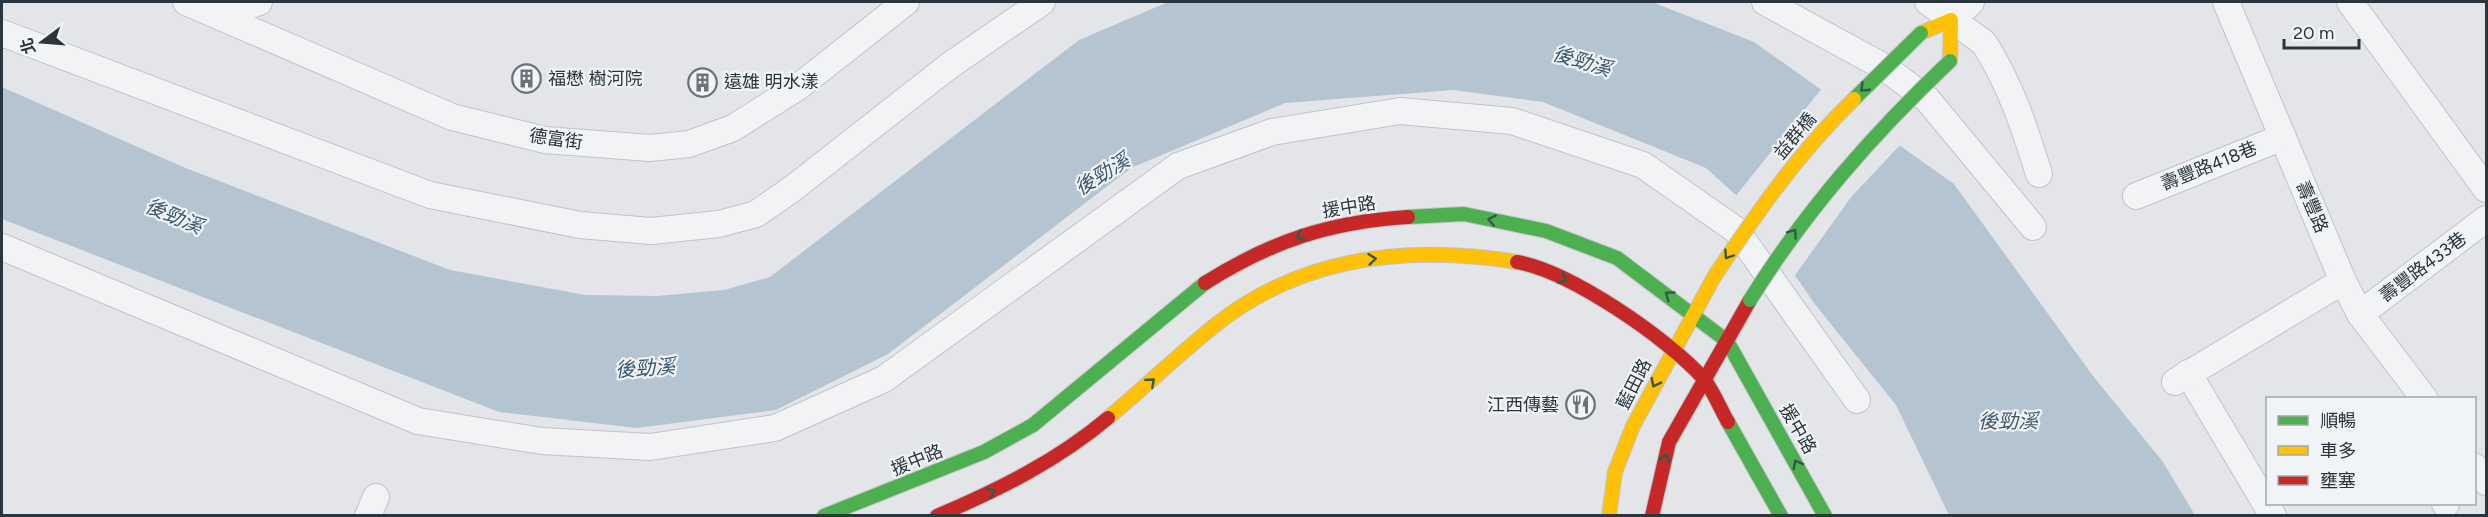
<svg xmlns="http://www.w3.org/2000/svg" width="2488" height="517" viewBox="0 0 2488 517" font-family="Figtree,'Noto Sans TC',sans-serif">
	<rect width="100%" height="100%" fill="#e3e5e8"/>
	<polygon fill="#b4c4d0" points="1168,2 1652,2 1754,42 1954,184 2093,376 2163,462 2195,515 1949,515 1896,405 1814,303 1746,204 1706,168 1543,102 1454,90 1285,103 1131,168 888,354 776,410 637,428 499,412 2,219 2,87 183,167 450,270 585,295 657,296 724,290 770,277 1079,40"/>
	<polygon fill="#e3e5e8" points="1823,87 1902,143 1852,196 1793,278 1744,206 1734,198"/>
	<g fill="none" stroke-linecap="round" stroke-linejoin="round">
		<defs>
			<g id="street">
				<polyline points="186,2 452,117 545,140 650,148 689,144 733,128 798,87 906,2"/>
				<polyline points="1765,2 1884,67 1927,99 2033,227"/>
				<path d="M1928,2L1984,43C2011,86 2024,126 2039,174"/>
				<polyline points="2226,2 2343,281 2360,314 2424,398"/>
				<polyline points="2350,2 2486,189"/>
				<polyline points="221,16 259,2"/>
				<polyline points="1951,20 1971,2"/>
				<polyline points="2,33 430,195 580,225 651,231 719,224 756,214 792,189 949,66 1042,2"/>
				<polyline points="2136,196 2283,137"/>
				<polyline points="2,247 418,421 542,441 650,447 775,428 884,379 1178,166 1272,132 1400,111 1512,121 1643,165 1736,230 1857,400"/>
				<polyline points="2360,314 2486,219"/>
				<polyline points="2188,373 2273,516"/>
				<polyline points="2175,382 2343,281"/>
				<polyline points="2474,466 2486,482"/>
				<polyline points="2445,504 2446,504"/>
				<polyline points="368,516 376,497"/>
			</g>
			<g id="fast">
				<polyline points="1408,217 1464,214 1546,231 1617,258 1727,341 1825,516"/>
				<polyline points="1728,422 1781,516"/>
				<polyline points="824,516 984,452 1033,425 1205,283"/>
			</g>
			<g id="slow">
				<polyline points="1921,33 1951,20 1950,61"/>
				<path d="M1108,418C1145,387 1180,353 1218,323C1305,255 1411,245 1517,262"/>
				<polyline points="1609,516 1615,472 1633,426 1714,277"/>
			</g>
			<g id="jam">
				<path d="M1517,262C1570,271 1667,338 1703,378C1713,390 1720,408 1728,422"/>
				<path d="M1205,283C1272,241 1329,222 1408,217"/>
				<path d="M937,516C998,490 1057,461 1108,418"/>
				<polyline points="1652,516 1669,442 1750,300"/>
			</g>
		</defs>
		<use href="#street" stroke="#c1c3c6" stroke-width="28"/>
		<use href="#fast" stroke="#c1c3c6" stroke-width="16"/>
		<use href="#slow" stroke="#c1c3c6" stroke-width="16"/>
		<use href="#jam" stroke="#c1c3c6" stroke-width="16"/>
		<use href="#street" stroke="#f2f3f4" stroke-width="26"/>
		<use href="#fast" stroke="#4caf50" stroke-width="14"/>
		<use href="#slow" stroke="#ffc107" stroke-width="14"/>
		<use href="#jam" stroke="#c62828" stroke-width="14"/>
		<defs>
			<g id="fast-bridge">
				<polyline points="1854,99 1921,33"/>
				<path d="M1750,300C1806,210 1873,134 1950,61"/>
			</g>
			<path id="slow-bridge" d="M1714,277C1756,214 1799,152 1854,99"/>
		</defs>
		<use href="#fast-bridge" stroke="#c1c3c6" stroke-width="16" stroke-linecap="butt"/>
		<use href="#slow-bridge" stroke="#c1c3c6" stroke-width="16" stroke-linecap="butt"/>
		<use href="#fast-bridge" stroke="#4caf50" stroke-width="14"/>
		<use href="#slow-bridge" stroke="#ffc107" stroke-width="14"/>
	</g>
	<defs><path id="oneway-chevron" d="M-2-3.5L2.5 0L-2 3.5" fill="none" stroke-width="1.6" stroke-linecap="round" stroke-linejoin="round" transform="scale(1.5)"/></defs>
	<g stroke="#355a44">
		<use href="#oneway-chevron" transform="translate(1864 88) rotate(136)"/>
		<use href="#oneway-chevron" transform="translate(1492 220) rotate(-169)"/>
		<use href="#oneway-chevron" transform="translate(1793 233) rotate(-55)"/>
		<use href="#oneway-chevron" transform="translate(1300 236) rotate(158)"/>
		<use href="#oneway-chevron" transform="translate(1728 255) rotate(124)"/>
		<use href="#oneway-chevron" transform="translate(1372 259) rotate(-6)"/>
		<use href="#oneway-chevron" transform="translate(1563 279) rotate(25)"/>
		<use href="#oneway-chevron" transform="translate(1669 295) rotate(-144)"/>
		<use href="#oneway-chevron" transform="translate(1151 382) rotate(-41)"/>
		<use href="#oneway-chevron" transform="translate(1655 383) rotate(117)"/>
		<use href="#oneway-chevron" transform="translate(1665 458) rotate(-76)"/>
		<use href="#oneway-chevron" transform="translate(1797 464) rotate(-118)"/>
		<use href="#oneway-chevron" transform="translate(991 492) rotate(-26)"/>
	</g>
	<defs>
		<symbol id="building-ring" viewBox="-11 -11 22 22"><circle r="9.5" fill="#f1f4f6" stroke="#6b737a" stroke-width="1.5"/><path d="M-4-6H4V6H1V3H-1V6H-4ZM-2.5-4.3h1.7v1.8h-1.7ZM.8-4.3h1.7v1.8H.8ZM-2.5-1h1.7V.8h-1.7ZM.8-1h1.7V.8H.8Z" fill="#6b737a"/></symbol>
		<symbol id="restaurant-ring" viewBox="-11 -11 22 22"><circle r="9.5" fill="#f1f4f6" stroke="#6b737a" stroke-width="1.5"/><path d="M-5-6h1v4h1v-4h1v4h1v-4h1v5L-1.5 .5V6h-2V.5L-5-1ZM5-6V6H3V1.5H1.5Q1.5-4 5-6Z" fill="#6b737a"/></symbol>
	</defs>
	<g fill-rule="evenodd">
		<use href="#building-ring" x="510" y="62" width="33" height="33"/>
		<use href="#building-ring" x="686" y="66" width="33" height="33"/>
		<use href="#restaurant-ring" x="1564" y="388" width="33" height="33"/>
	</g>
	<g text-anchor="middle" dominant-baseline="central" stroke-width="4.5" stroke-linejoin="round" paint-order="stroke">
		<g font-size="18" fill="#2b353f" stroke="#f1f4f6" text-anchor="start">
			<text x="548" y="79">福懋 樹河院</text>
			<text x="724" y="82">遠雄 明水漾</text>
			<text x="1559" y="405" text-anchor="end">江西傳藝</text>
		</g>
		<g font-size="18" fill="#2b353f" stroke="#f1f4f6">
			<text transform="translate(1795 136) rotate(-50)">益群橋</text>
			<text transform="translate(556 139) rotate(8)">德富街</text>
			<text transform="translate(2209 166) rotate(-22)">壽豐路418巷</text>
			<text transform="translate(1349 207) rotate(-9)">援中路</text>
			<text transform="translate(2312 207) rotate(67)">壽豐路</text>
			<text transform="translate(2423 267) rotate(-37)">壽豐路433巷</text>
			<text transform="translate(1634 384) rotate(-63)">藍田路</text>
			<text transform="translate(1798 429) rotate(60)">援中路</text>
			<text transform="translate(917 460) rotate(-22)">援中路</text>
		</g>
		<g font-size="20" font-style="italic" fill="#3a576f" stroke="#f1f4f6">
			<text transform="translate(1582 61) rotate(17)">後勁溪</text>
			<text transform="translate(1102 174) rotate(-32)">後勁溪</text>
			<text transform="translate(174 216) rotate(23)">後勁溪</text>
			<text transform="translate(645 368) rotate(-4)">後勁溪</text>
			<text x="2008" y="421">後勁溪</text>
		</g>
	</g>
	<rect width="2488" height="517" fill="none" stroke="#2b353f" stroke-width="6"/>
	<rect x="2266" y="397" width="210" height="108" fill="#f1f4f6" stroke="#a2a8ad" stroke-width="1.5"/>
	<rect x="2278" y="416" width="30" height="9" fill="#4caf50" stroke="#a2a8ad" stroke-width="1.5"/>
	<text x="2320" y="427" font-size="18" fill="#2b353f">順暢</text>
	<rect x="2278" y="446" width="30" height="9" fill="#ffc107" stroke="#a2a8ad" stroke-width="1.5"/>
	<text x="2320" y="457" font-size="18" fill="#2b353f">車多</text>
	<rect x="2278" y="476" width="30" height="9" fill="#c62828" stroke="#a2a8ad" stroke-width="1.5"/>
	<text x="2320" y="487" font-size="18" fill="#2b353f">壅塞</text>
	<g transform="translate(42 42) rotate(254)" stroke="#f1f4f6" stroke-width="4.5" paint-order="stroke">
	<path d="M0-4.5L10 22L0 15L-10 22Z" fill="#2b353f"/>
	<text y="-9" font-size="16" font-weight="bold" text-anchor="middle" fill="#2b353f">北</text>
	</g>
	<path d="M2284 39v9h75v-9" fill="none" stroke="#2b353f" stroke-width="3"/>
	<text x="2293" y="39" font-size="18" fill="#2b353f" stroke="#f1f4f6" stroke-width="4.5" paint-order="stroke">20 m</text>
</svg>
